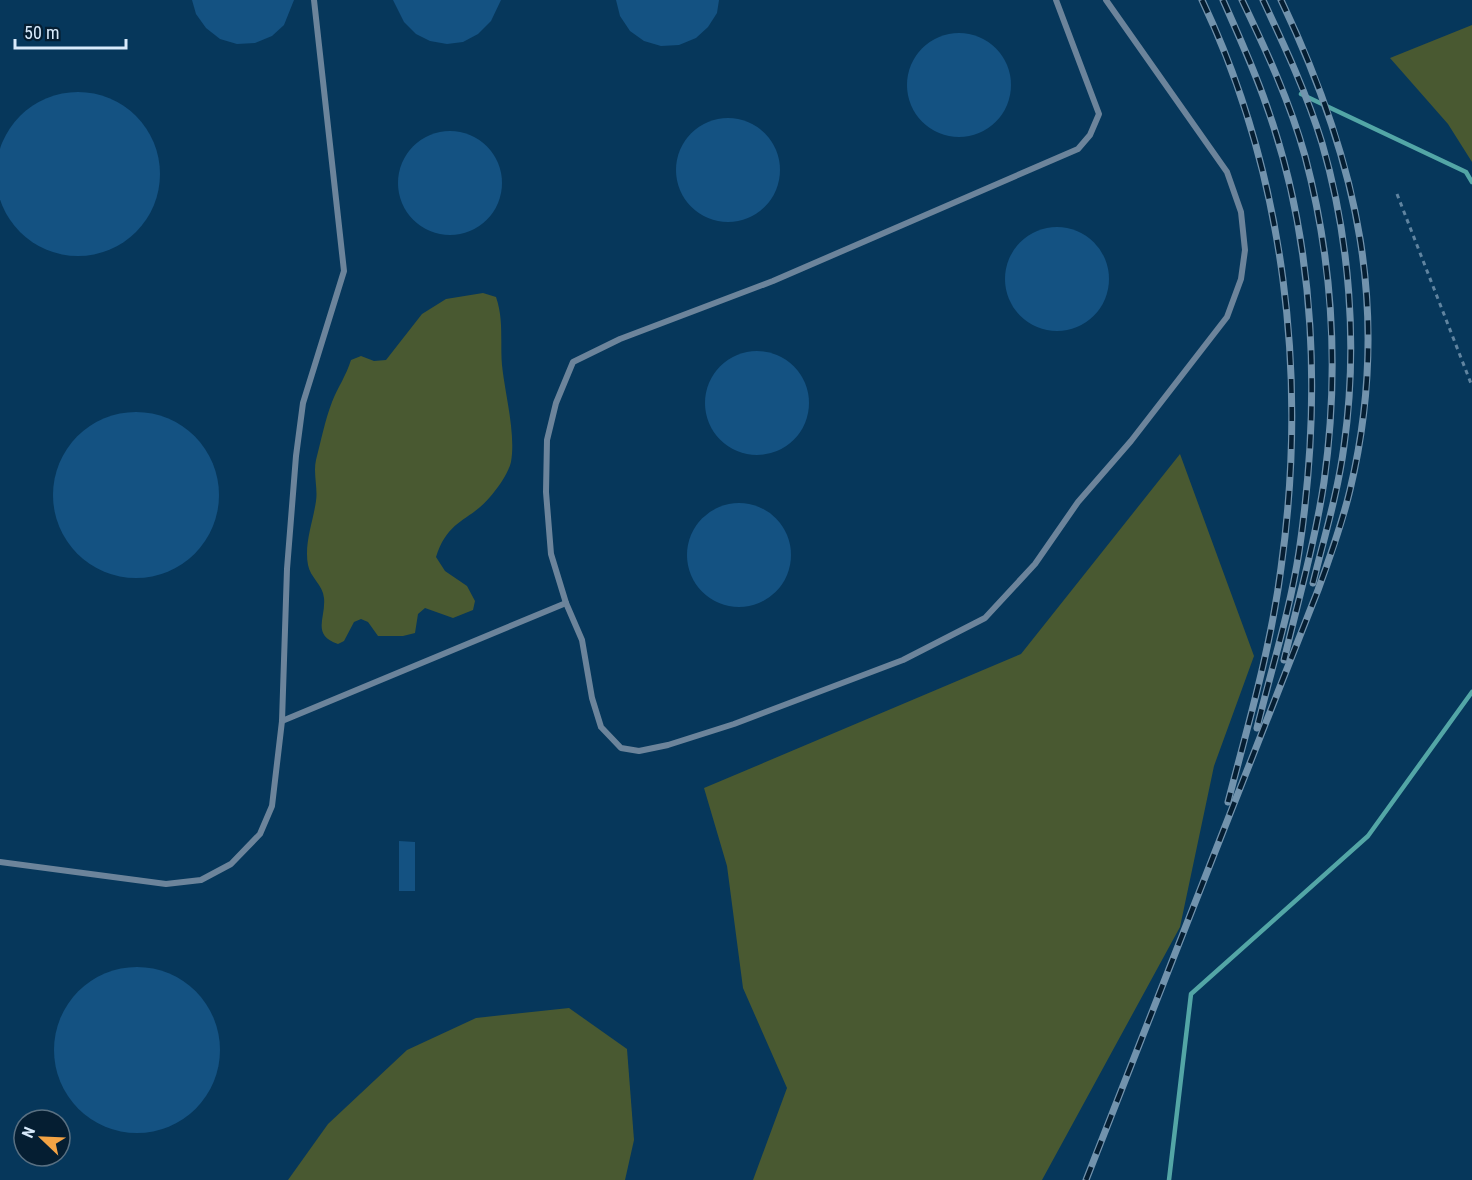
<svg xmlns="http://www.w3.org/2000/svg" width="1472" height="1180" viewBox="0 0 1472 1180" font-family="'Roboto Condensed',sans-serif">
	<rect width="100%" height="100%" fill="#06375b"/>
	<g fill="#495931">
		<polygon points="1472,25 1472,162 1448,124 1390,58"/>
		<path d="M483,293L496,297C504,320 500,342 502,365C505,394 516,434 511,462C508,474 498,488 490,497C469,522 448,519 436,557L445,571L467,586L475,601L473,610L453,618L425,608L418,614L415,633L403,636H378L368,622L361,619L354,622L344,641L338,644C311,635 326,618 324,598C323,585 310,577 308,565C304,544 313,522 316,501C318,488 313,473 316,460C321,441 325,420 332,402C338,387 346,376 351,360L361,356L374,361L386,360L422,314L446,299Z"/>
		<polygon points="1180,454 1254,656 1214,766 1180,927 1042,1180 753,1180 787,1088 743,988 727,866 704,788 1021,654"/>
		<polygon points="569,1008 627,1049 634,1140 625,1180 288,1180 328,1124 407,1050 476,1018"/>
	</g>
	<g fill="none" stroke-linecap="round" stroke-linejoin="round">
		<g stroke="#53a6a6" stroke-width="4.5">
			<polyline points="1301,94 1466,172 1472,182"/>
			<polyline points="1169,1180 1191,994 1368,836 1472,692"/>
		</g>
	</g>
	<g fill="#145282">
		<polygon points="192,0 294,0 284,25 272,36 255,43 237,44 220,39 206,28 196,14"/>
		<polygon points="393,0 501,0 491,21 478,34 463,42 447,44 430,41 416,34 404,22"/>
		<polygon points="616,0 719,0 717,13 708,27 696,38 679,45 661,46 644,41 630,31 620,16"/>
		<circle cx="959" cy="85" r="52"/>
		<circle cx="78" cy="174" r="82"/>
		<circle cx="728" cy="170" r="52"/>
		<circle cx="450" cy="183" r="52"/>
		<circle cx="1057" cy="279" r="52"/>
		<circle cx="757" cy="403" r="52"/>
		<circle cx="136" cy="495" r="83"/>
		<circle cx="739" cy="555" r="52"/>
		<polygon points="399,841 415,842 415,891 399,891"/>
		<circle cx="137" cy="1050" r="83"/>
	</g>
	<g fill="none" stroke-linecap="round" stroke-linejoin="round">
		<polyline stroke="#6084a0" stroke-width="3" stroke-dasharray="4.5 4.5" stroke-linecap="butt" points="1397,194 1472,386"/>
		<g stroke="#6c849b" stroke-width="6">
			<polyline points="1056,0 1099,114 1090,135 1078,149 773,281 620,339 573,362 556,403 547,440 546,492 551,554 566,603 582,640 592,698 601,727 621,748 639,751 668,745 734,724 903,660 985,618 1035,564 1078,502 1131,441 1227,317 1241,279 1245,250 1241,212 1227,172 1106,0"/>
			<polyline points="282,721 566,603"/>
			<polyline points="0,862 166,884 201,880 231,864 260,834 272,806 282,721 287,569 296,456 303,403 344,271 314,0"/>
		</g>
		<defs>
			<g id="rail">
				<path d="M1202,0C1285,176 1308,376 1281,568C1271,647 1248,725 1228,802"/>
				<path d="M1223,0C1238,34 1254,69 1266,104C1317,246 1321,404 1299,552C1290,611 1271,670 1257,728"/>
				<path d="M1242,0C1266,50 1290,102 1305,156C1333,262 1339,374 1324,482C1315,542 1298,601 1284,660"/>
				<path d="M1263,0C1285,47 1307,94 1322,143C1350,239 1358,346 1344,446C1338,492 1324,538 1313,583"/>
				<path d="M1086,1180L1318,590C1330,557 1342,524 1350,490C1392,313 1358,162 1281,0"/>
			</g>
		</defs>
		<use href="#rail" stroke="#7293ad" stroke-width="7"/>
		<use href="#rail" stroke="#051e32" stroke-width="4.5" stroke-dasharray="14" stroke-linecap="butt"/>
	</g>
	<g transform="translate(42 1138) rotate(293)"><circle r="28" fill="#051e32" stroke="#597082" stroke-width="1.5"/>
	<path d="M0-4.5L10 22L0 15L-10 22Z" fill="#f4a344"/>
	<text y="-9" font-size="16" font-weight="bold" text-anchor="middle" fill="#d8eafb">N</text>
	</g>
	<path d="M15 39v9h111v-9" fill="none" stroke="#d8eafb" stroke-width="3"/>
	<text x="24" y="39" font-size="18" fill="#d8eafb" stroke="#051e32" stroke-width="4.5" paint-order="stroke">50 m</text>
</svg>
